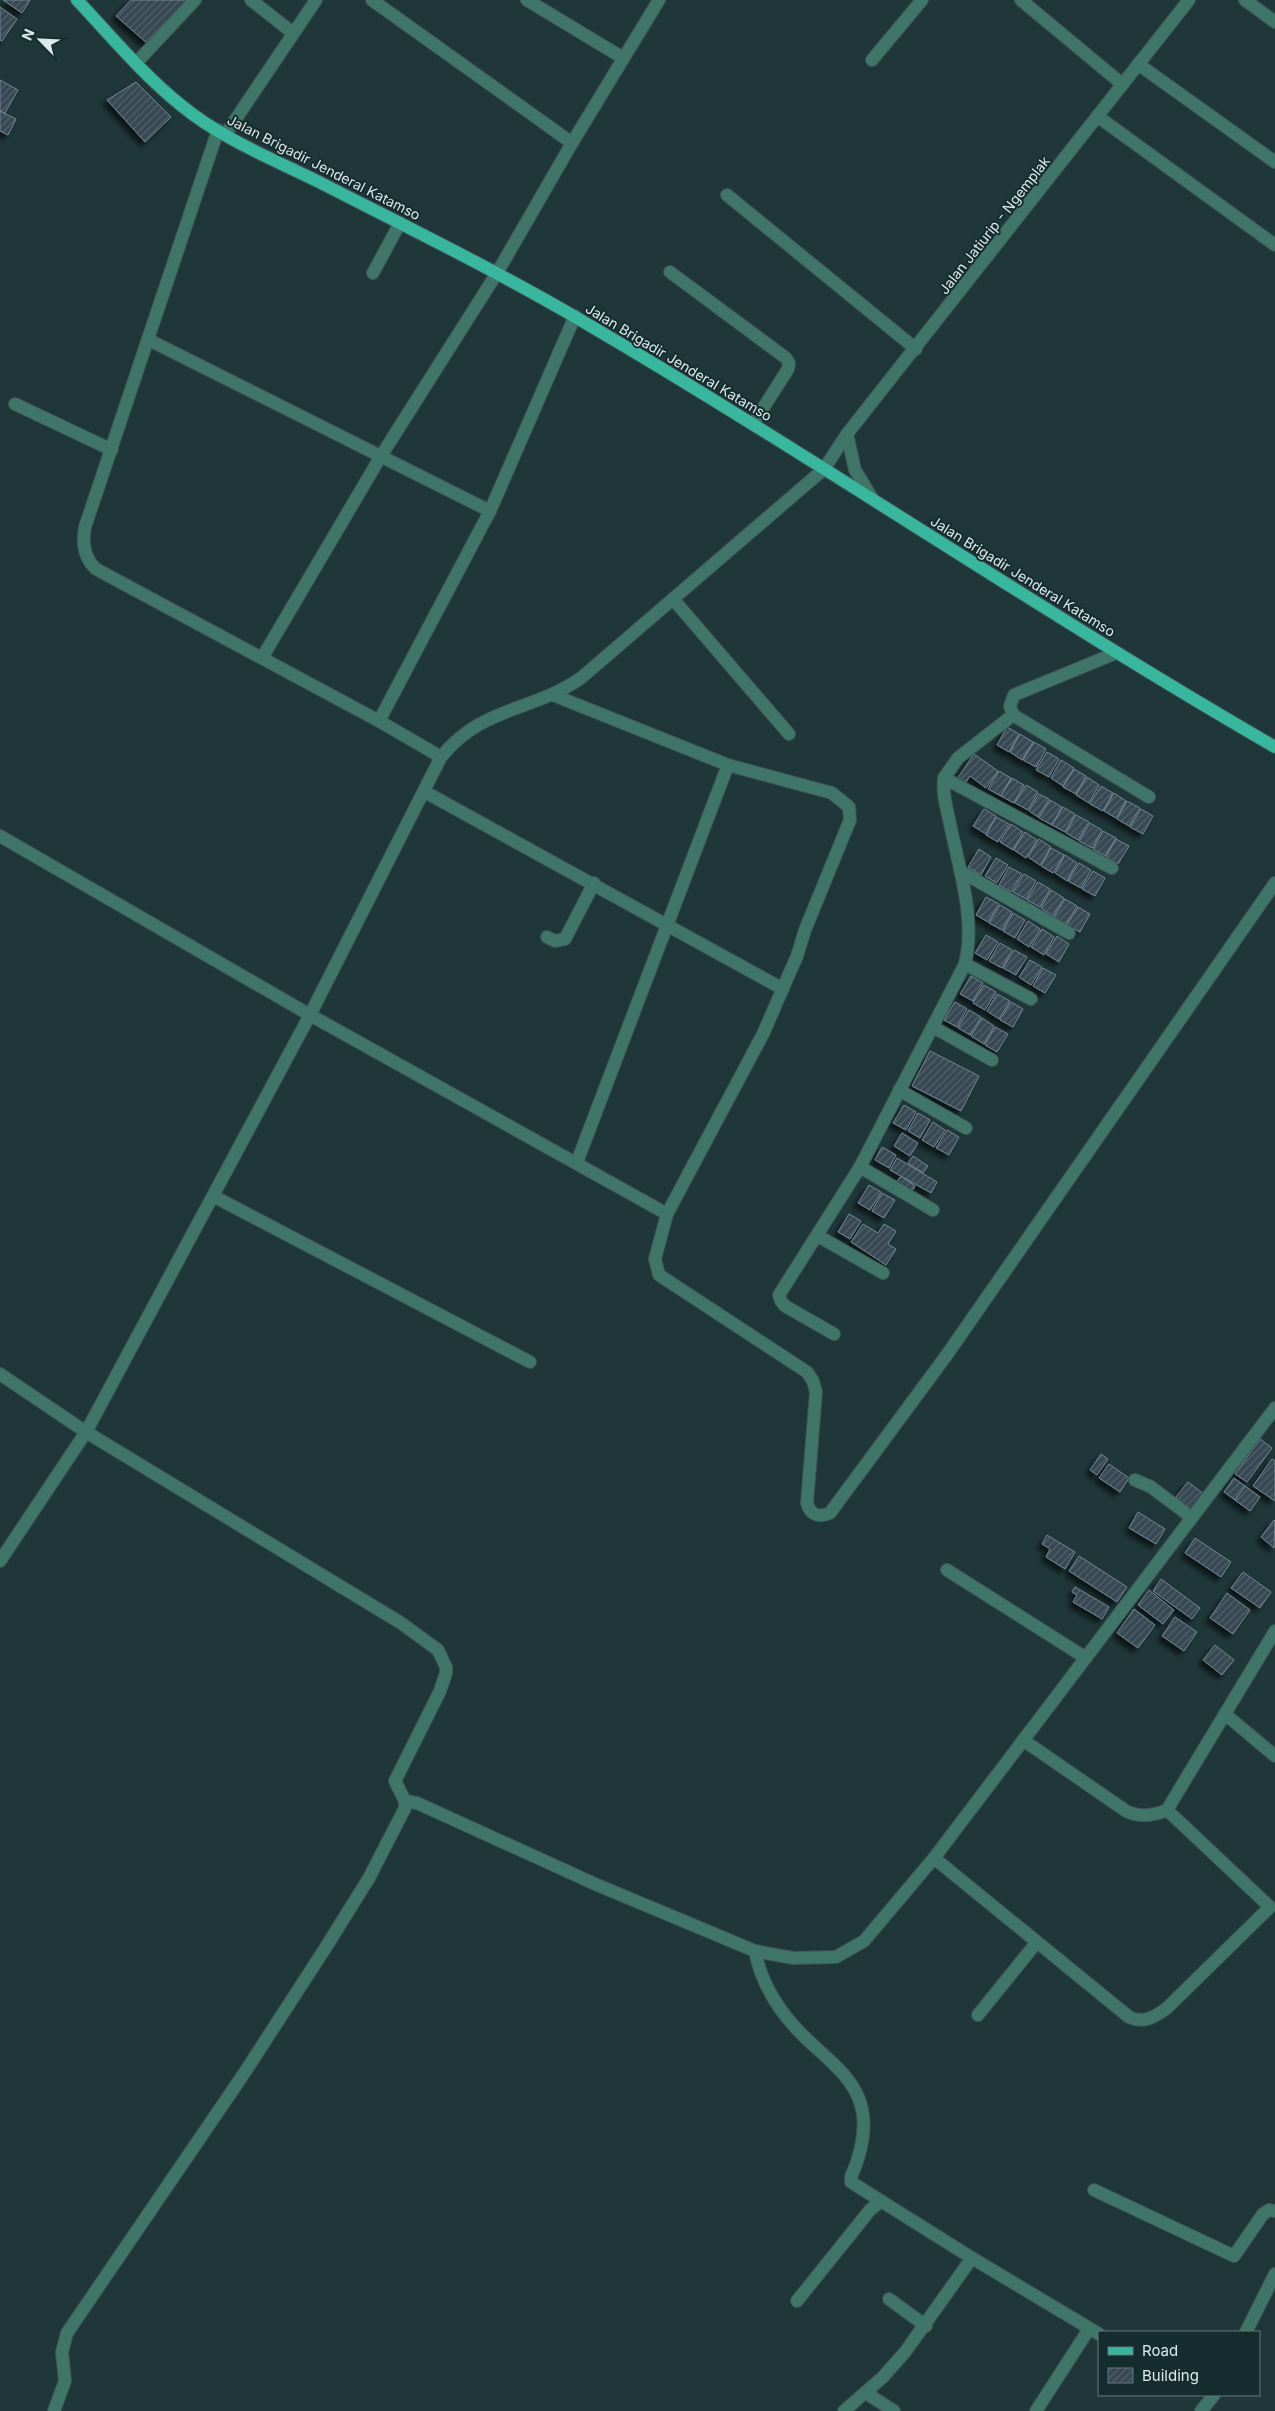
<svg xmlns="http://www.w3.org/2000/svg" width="1275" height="2411" viewBox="0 0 1275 2411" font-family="Inter,sans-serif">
	<defs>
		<pattern id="building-hatch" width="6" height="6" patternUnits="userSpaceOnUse" patternTransform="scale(1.25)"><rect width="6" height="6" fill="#374853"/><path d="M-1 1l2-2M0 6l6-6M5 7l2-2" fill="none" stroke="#53626c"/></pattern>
		<filter id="shadow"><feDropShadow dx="-4.5" dy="4.5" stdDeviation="2.5" flood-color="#0009"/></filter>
	</defs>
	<rect width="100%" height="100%" fill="#20373a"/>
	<g fill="url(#building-hatch)" stroke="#738693" filter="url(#shadow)">
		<polygon points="3,0 30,0 22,13"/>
		<polygon points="131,0 189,0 149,45 116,16"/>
		<polygon points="0,7 17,19 2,41 0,40"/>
		<polygon points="0,80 18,90 5,113 0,111"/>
		<polygon points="136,82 171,117 145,142 107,100"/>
		<polygon points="0,111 16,119 8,135 0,131"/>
		<polygon points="1007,727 1019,734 1009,752 997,745"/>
		<polygon points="1020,734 1033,742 1022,760 1010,752"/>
		<polygon points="1034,742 1046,749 1036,767 1023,760"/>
		<polygon points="1047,752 1059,759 1049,777 1036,770"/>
		<polygon points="974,754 998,771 986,788 970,776 966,782 957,779"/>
		<polygon points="1061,760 1074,768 1063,786 1051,778"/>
		<polygon points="1074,769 1086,776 1076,794 1063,787"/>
		<polygon points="999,771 1011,778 1001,796 988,789"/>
		<polygon points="1087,777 1099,785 1089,803 1076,795"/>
		<polygon points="1012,778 1024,785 1014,803 1001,796"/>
		<polygon points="1026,785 1038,792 1028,810 1015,803"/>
		<polygon points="1101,786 1113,793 1103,811 1090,804"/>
		<polygon points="1114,793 1126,801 1116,818 1104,811"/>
		<polygon points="1039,794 1049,799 1038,817 1029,811"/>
		<polygon points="1050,800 1062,807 1052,825 1039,818"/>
		<polygon points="1127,801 1140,808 1129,826 1117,819"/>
		<polygon points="1063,807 1075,814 1065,832 1052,825"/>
		<polygon points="984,809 996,816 986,834 973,826"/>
		<polygon points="1141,809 1153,816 1143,834 1130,827"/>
		<polygon points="1076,815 1089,822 1078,840 1066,833"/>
		<polygon points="996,817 1009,824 998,842 986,835"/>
		<polygon points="1090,823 1102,830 1092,848 1079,841"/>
		<polygon points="1011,824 1023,832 1013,850 1000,842"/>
		<polygon points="1103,831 1116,838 1105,856 1093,849"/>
		<polygon points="1025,832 1037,840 1026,858 1014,850"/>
		<polygon points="1039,839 1051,847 1040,865 1028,857"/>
		<polygon points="1116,839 1129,846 1118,864 1106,857"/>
		<polygon points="1051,848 1064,855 1053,873 1041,866"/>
		<polygon points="979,849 991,857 981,875 968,867"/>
		<polygon points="1065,855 1077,863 1067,881 1055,873"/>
		<polygon points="996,858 1008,865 997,883 985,876"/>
		<polygon points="1079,863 1091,870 1081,888 1068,881"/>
		<polygon points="1009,867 1022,874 1011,892 999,885"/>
		<polygon points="1093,871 1105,878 1095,896 1082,889"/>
		<polygon points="1024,874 1036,881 1026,899 1013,892"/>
		<polygon points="1038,882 1050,889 1040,907 1027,900"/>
		<polygon points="1051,890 1064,898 1053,916 1041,908"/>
		<polygon points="986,897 999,904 988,922 976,915"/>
		<polygon points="1065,899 1077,906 1066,924 1054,917"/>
		<polygon points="1000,905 1012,912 1002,930 989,923"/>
		<polygon points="1078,907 1090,914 1080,932 1067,925"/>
		<polygon points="1013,913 1025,920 1015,938 1003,931"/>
		<polygon points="1028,921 1040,929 1029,947 1017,939"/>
		<polygon points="1042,929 1054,937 1044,955 1031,947"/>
		<polygon points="986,935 998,942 987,960 975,953"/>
		<polygon points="1057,936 1069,944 1059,962 1046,954"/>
		<polygon points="1000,943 1012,950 1002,968 989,961"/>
		<polygon points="1014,950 1027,957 1016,975 1003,968"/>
		<polygon points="1030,960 1042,967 1031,985 1019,977"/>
		<polygon points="1043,968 1056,975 1045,993 1033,986"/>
		<polygon points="971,976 983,983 973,1001 960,994"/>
		<polygon points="984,985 996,992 985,1010 973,1003"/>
		<polygon points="997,994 1010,1001 999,1019 987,1011"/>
		<polygon points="955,1002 967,1009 957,1027 944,1020"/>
		<polygon points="1011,1002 1023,1009 1013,1027 1000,1020"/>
		<polygon points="969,1010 981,1017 970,1035 958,1028"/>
		<polygon points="982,1018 994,1026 984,1044 971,1036"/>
		<polygon points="995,1027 1008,1034 997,1052 985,1045"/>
		<polygon points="930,1051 979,1076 961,1111 912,1086"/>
		<polygon points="904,1105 916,1112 906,1130 893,1123"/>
		<polygon points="918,1113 930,1120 920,1138 908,1131"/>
		<polygon points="933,1122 945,1130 934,1147 922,1140"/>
		<polygon points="947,1130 959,1137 949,1155 936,1148"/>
		<polygon points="902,1133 918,1143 910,1156 894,1146"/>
		<polygon points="882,1147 896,1155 889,1168 875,1160"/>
		<polygon points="913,1156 928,1166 923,1173 908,1163"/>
		<polygon points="897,1158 937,1182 931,1193 890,1170"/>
		<polygon points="901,1176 915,1186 911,1193 896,1183"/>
		<polygon points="869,1185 881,1192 870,1210 858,1203"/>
		<polygon points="882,1193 895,1200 884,1218 872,1211"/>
		<polygon points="849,1214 861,1221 850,1239 838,1232"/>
		<polygon points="863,1224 878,1233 884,1224 896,1231 888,1244 896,1249 886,1265 851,1242"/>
		<polygon points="1260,1439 1272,1448 1247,1482 1235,1474"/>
		<polygon points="1101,1454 1108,1459 1097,1475 1090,1470"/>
		<polygon points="1272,1459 1275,1461 1275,1501 1253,1486"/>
		<polygon points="1109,1464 1129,1478 1120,1492 1099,1478"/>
		<polygon points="1234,1478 1245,1486 1235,1500 1224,1492"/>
		<polygon points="1188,1482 1205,1495 1192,1511 1176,1497"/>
		<polygon points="1245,1486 1260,1497 1250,1511 1235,1500"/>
		<polygon points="1138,1512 1165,1529 1156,1544 1129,1528"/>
		<polygon points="1274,1520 1275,1521 1274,1548 1261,1537"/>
		<polygon points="1047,1535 1075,1552 1065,1569 1046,1557 1050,1549 1042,1544"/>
		<polygon points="1195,1538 1231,1562 1221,1577 1185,1553"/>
		<polygon points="1079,1556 1127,1587 1117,1602 1069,1571"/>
		<polygon points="1243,1572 1271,1592 1260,1608 1231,1588"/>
		<polygon points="1161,1579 1200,1608 1192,1619 1153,1591"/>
		<polygon points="1075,1587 1109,1607 1102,1619 1073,1602 1077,1595 1072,1592"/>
		<polygon points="1149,1590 1174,1610 1163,1624 1138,1605"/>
		<polygon points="1227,1593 1250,1610 1233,1634 1210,1618"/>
		<polygon points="1134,1609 1155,1625 1138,1648 1117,1633"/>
		<polygon points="1175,1617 1197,1632 1184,1651 1162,1636"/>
		<polygon points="1215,1645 1234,1660 1222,1675 1203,1660"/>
	</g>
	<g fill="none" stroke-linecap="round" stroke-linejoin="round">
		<defs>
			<g id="minor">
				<polyline points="251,0 293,33"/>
				<polyline points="372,0 572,143"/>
				<polyline points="527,0 623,58"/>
				<polyline points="1021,0 1122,84"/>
				<polyline points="1245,0 1275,22"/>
				<polyline points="872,60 922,0"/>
				<polyline points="136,63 195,0"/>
				<polyline points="1138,64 1275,162"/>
				<polyline points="1097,116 1275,245"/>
				<path d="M218,130L85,527C82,543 84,558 96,569L379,721L441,757"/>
				<polyline points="225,135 316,0"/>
				<polyline points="727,195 916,349"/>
				<polyline points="670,272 786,358 789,363 788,369 753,424"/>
				<polyline points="373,273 400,223"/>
				<polyline points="149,340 490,511"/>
				<polyline points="15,404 112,450"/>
				<polyline points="847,434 855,470 872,498"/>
				<polyline points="673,599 789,734"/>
				<polyline points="1116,653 1014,695 1010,706 1013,715 1149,797"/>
				<polyline points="262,658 381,456 497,273 572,143 659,0"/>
				<path d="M553,695L728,765L832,793L849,807L850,820L805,930L797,956L763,1034L667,1214L655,1259L659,1275L807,1372L813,1381L816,1392L807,1503C810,1515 819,1518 830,1513L946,1356L1275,883"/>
				<polyline points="1013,715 958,758 944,778 1112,868"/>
				<polyline points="379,721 490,511 575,316"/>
				<polyline points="425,792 783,989"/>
				<polyline points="0,836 310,1015 667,1214"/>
				<polyline points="960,871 1069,933"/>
				<polyline points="547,937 555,941 565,939 594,883"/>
				<polyline points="965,964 1031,999"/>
				<polyline points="933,1027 992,1060"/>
				<polyline points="899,1090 966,1128"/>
				<polyline points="577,1162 728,765"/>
				<polyline points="860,1167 933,1210"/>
				<polyline points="213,1196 530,1362"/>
				<polyline points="818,1236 883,1273"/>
				<path d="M834,1334L785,1306L781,1301L779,1295L860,1167L965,964C976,918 959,869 950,824C947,809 942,794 944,778"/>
				<polyline points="0,1374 86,1432 401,1623 438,1650 446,1667 446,1673 440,1691 395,1781 405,1801 405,1808 369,1878 326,1947 243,2075 67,2333 62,2352 65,2381 54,2411"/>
				<polyline points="1135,1480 1151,1487 1191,1517"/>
				<path d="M0,1561L86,1432L310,1015L441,757C482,706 532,712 581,678L824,469L847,434L1189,0"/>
				<polyline points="947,1570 1086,1658"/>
				<polyline points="1225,1714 1275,1756"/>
				<path d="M1023,1740L1126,1811C1140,1818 1153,1816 1167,1810L1275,1631"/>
				<polyline points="405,1801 417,1803 595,1884 755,1951 793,1958 836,1957 864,1941 934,1858 1275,1408"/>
				<path d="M934,1858L1129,2017C1143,2024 1155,2017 1167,2008L1270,1907L1167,1810"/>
				<path d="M755,1951C762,1987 784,2019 812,2044C829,2060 850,2076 859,2099C869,2125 861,2154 851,2177V2182L881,2201"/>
				<polyline points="978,2015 1037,1942"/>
				<polyline points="1094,2190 1234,2256 1263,2214 1269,2210 1275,2211"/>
				<polyline points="972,2258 1099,2334"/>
				<polyline points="889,2299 926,2326"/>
				<polyline points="797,2301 870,2210 881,2201 972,2258 905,2352 883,2377 844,2411"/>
				<polyline points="1246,2332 1275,2274"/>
				<polyline points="866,2393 894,2411"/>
				<polyline points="1036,2411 1089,2329"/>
				<polyline points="1201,2411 1214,2395"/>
			</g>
			<path id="major" d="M77,0C111,36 143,75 182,106C222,139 273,159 319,182C405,226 493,269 577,318C813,456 1038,610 1275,747"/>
		</defs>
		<use href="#minor" stroke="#3e5356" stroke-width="14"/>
		<use href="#major" stroke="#3e5356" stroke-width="14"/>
		<use href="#minor" stroke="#407669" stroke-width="12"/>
		<use href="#major" stroke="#39b79e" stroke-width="12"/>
	</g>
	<g text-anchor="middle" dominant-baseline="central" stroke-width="4" stroke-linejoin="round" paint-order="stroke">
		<g font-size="14" fill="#dbe9eb" stroke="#162d30">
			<text transform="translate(324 167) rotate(27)">Jalan Brigadir Jenderal Katamso</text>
			<text transform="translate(994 225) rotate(-52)">Jalan Jatiurip - Ngemplak</text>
			<text transform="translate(679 362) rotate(31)">Jalan Brigadir Jenderal Katamso</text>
			<text transform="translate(1023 576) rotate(32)">Jalan Brigadir Jenderal Katamso</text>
		</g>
	</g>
	<rect x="1098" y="2331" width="162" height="65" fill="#162d30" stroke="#65787b"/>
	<rect x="1108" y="2347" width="25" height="8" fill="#39b79e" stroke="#65787b"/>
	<text x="1142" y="2356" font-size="15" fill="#dbe9eb">Road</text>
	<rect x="1108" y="2368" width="25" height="15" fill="url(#building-hatch)" stroke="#65787b"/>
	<text x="1142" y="2381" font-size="15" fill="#dbe9eb">Building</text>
	<g transform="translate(40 40) rotate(294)" stroke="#162d30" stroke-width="4" paint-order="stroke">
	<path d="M0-4L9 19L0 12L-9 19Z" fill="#dbe9eb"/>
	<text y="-8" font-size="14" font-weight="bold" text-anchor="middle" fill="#dbe9eb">N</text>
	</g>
</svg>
